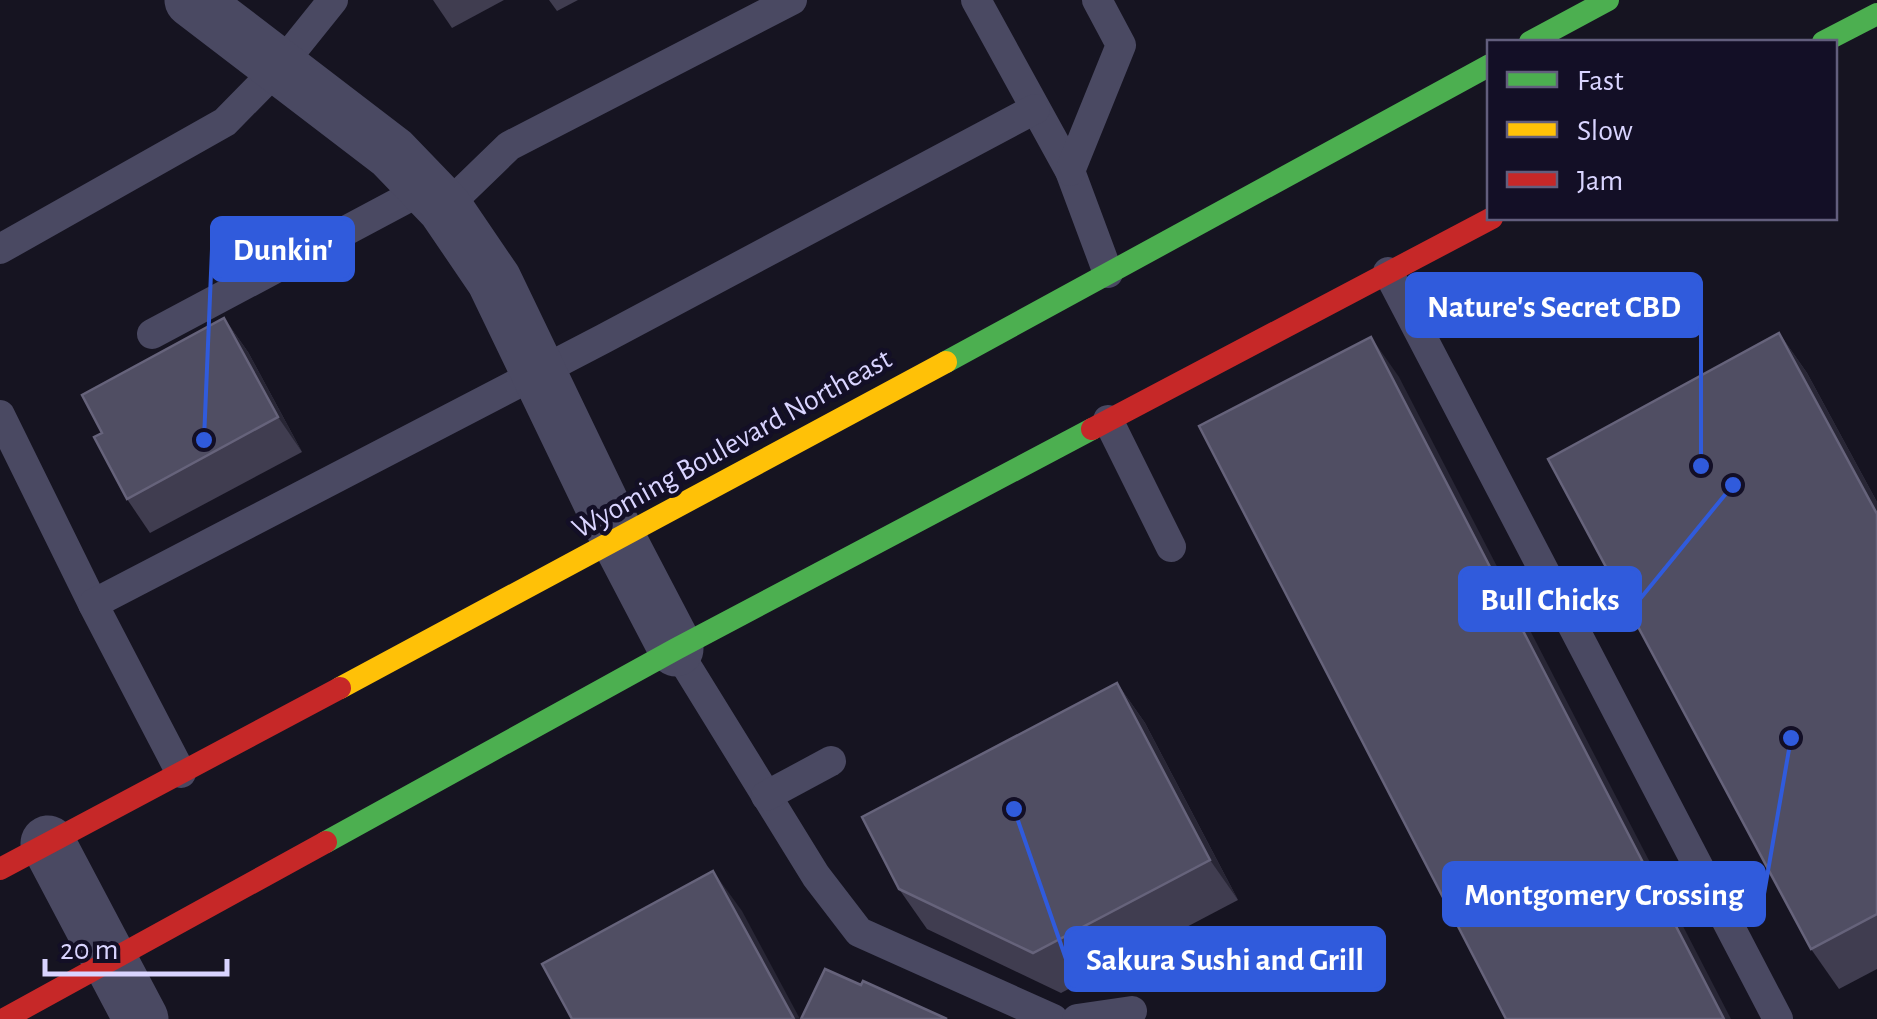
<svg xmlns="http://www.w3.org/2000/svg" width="1877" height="1019" font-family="'Alegreya Sans',sans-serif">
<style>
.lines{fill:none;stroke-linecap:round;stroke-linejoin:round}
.lane{stroke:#4a4962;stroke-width:30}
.street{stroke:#4a4962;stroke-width:55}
.fast{stroke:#4caf50;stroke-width:22}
.slow{stroke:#ffc107;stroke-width:22}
.jam{stroke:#c62828;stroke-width:22}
.wall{fill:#403d50}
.shaded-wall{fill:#282635}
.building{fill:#504e63;stroke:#66637b;stroke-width:2.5}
.labels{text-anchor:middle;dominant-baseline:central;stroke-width:9;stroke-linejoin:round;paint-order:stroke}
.street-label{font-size:30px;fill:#d9d4ff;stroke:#130f26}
.leader{fill:none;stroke:#305bdc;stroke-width:4}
.callout-dot{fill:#305bdc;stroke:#130f26;stroke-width:4}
.callout{fill:#305bdc;stroke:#305bdc;stroke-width:4}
.callout-label{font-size:32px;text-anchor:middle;font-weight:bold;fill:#fff}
</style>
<rect width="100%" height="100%" fill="#161421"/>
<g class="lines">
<g class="lane">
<path d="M 976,0 L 1070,171 L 1108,273"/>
<path d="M 1070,171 L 1121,45 L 1097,0"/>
<path d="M 445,208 L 509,146 L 792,0"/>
<path d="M 0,249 L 225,122 L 280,66 L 333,0"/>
<path d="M 1388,272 L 1778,1019"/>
<path d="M 152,334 L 426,188"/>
<path d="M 0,415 L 93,604"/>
<path d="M 1108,420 L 1171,547"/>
<path d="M 676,649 L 816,876 L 859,932 L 1053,1019"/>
<path d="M 181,773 L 93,604 L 603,339 L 1035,109"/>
<path d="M 766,796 L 831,761"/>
<path d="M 1077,1019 L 1132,1011"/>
</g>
<g class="street">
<path d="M 192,0 L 392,153 L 445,208 L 494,280 L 619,540 L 676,649"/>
<path d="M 48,843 L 141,1019"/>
</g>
<g class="fast">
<path d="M 1530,42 L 1608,0"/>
<path d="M 1823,42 L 1877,14"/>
<path d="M 946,362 L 1490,65"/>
<path d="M 326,842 L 676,649 L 1092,429"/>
</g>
<path class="slow" d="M 340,688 L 946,362"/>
<g class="jam">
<path d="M 1092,429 L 1492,218"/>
<path d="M 0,869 L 340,688"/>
<path d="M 4,1019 L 326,842"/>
</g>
</g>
<g class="wall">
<path d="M 433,0 L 504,0 L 452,28 Z"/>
<path d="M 549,0 L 578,0 L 557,11 Z"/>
<path d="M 224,318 L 248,352 L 302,452 L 150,533 L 127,499 Z"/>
<path d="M 1779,333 L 1807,373 L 1877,502 L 1877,969 L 1839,989 L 1811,949 Z"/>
<path d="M 1117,683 L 1145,723 L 1238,900 L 1061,993 L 927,929 L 899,889 Z"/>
</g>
<g class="shaded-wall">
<path d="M 224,318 L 248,352 L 302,452 L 278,417 Z"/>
<path d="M 1779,333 L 1807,373 L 1877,502 L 1877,514 Z"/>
<path d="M 1371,337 L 1399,377 L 1731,1019 L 1724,1019 Z"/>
<path d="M 1117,683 L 1145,723 L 1238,900 L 1210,860 Z"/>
<path d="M 713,871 L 742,911 L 800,1019 L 794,1019 Z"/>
</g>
<g class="building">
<path d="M 224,318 L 278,417 L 127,499 L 94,437 L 102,433 L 82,395 Z"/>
<path d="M 1779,333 L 1877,514 L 1877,914 L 1811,949 L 1548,459 Z"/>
<path d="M 1371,337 L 1724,1019 L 1506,1019 L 1199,426 Z"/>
<path d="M 1117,683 L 1210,860 L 1033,953 L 899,889 L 862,817 Z"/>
<path d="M 713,871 L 794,1019 L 572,1019 L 542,964 Z"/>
<path d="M 825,969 L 861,985 L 863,981 L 947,1019 L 801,1019 Z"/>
</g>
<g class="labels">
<g class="street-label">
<text transform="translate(732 444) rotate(-29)">Wyoming Boulevard Northeast</text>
</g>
</g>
<path class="leader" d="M204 440L212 249M1701 466L1701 305M1733 485L1640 599M1791 738L1764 894M1014 809L1066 959"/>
<g class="callout-dot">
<circle cx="204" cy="440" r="10"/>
<circle cx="1701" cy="466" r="10"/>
<circle cx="1733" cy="485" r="10"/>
<circle cx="1791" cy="738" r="10"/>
<circle cx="1014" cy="809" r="10"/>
</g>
<g class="callout">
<rect x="212" y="218" width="141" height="62" rx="10"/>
<rect x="1407" y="274" width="294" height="62" rx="10"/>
<rect x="1460" y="568" width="180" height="62" rx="10"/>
<rect x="1444" y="863" width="320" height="62" rx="10"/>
<rect x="1066" y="928" width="318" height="62" rx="10"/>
</g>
<g class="callout-label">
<text x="283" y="260">Dunkin'</text>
<text x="1554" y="317">Nature's Secret CBD</text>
<text x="1550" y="610">Bull Chicks</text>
<text x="1604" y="905">Montgomery Crossing</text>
<text x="1225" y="970">Sakura Sushi and Grill</text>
</g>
<rect x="1487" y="40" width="350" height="180" fill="#130f26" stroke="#625e7d" stroke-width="2.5"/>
<rect x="1507" y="72" width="50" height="15" fill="#4caf50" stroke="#625e7d" stroke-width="2.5"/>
<text x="1577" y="90" font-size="30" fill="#d9d4ff">Fast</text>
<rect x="1507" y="122" width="50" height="15" fill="#ffc107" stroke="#625e7d" stroke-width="2.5"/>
<text x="1577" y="140" font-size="30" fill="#d9d4ff">Slow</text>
<rect x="1507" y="172" width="50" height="15" fill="#c62828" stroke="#625e7d" stroke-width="2.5"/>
<text x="1577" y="190" font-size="30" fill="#d9d4ff">Jam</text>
<path d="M45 959v15h182v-15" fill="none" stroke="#d9d4ff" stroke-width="5"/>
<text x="60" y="959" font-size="30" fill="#d9d4ff" stroke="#130f26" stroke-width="8" paint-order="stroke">20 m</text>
</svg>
